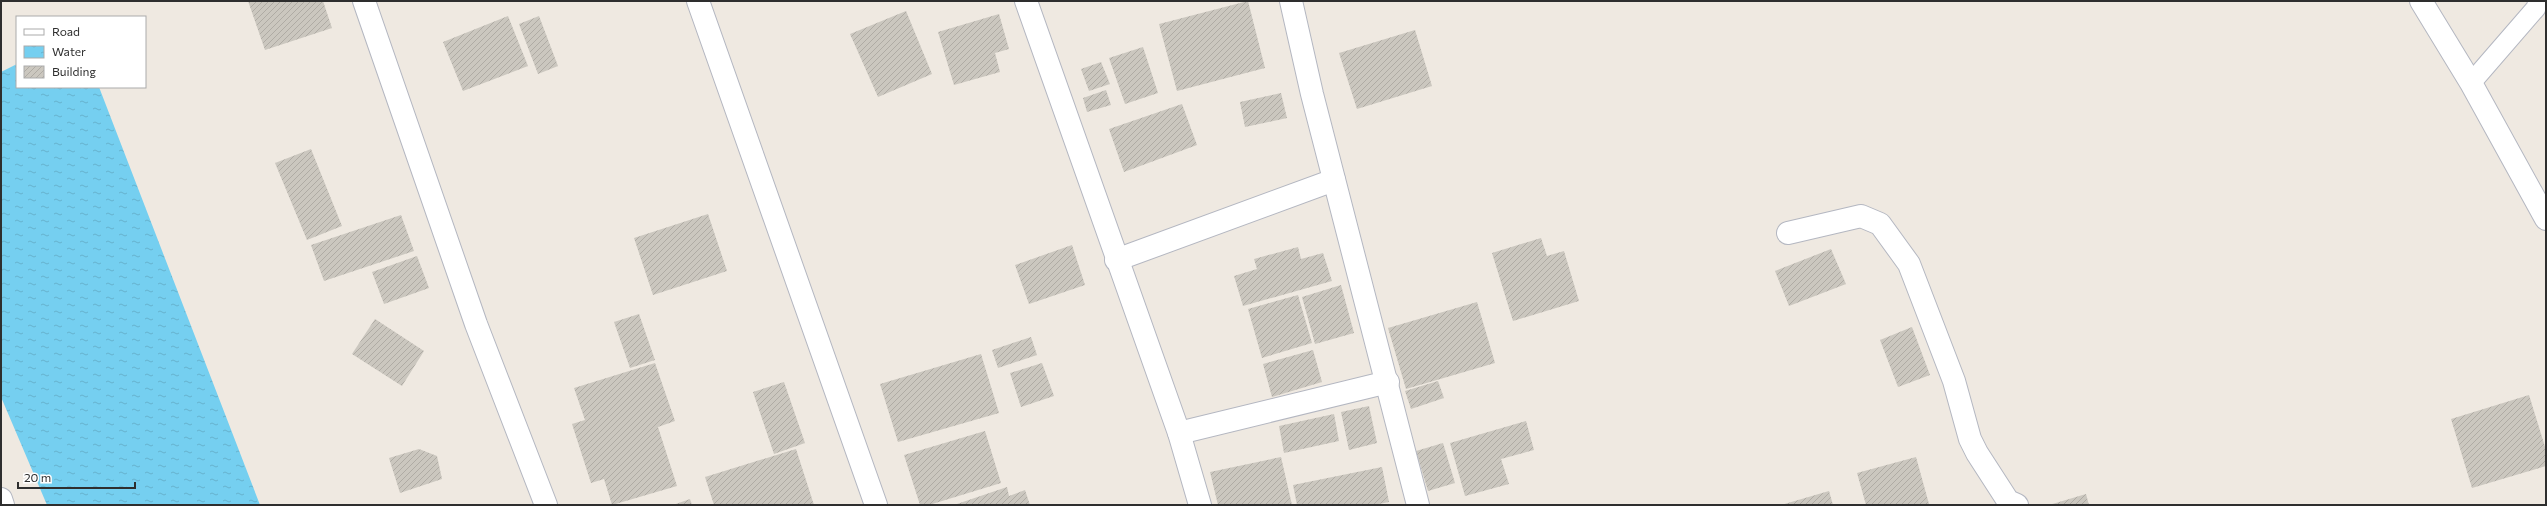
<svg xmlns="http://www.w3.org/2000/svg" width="2547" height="506" font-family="Commissioner,sans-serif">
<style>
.water{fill:url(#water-ripples)}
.building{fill:url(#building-hatch)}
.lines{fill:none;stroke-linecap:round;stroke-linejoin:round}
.service-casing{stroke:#b4b7c1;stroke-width:21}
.minor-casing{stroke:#b4b7c1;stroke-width:24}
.service{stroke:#fff;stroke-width:19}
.minor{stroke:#fff;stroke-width:22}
</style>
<defs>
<pattern id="water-ripples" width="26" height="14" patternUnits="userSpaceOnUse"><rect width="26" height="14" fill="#75cff0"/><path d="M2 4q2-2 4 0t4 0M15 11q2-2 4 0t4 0" fill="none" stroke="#66b2ce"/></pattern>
<pattern id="building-hatch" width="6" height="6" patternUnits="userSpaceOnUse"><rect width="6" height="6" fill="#cbc7bf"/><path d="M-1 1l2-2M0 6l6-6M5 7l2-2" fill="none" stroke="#afaba4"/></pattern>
</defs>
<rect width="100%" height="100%" fill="#efe9e1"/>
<path class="water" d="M 17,64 L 17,87 L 99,87 L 260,505 L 47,505 L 1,397 L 1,72 Z"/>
<g class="building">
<path d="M 248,1 L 323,1 L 332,28 L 265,50 Z"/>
<path d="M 1248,1 L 1265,68 L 1177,91 L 1159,24 Z"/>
<path d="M 906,11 L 932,74 L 878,97 L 850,34 Z"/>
<path d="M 999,14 L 1009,49 L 995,53 L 1000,72 L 954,85 L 938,32 Z"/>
<path d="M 508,16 L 528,66 L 463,91 L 443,42 Z"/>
<path d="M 539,16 L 558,66 L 538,74 L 519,24 Z"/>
<path d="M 1415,30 L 1432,86 L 1357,109 L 1339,53 Z"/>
<path d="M 1143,47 L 1158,93 L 1125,104 L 1109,58 Z"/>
<path d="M 1101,62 L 1110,84 L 1089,91 L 1081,69 Z"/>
<path d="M 1106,90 L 1111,105 L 1087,112 L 1083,98 Z"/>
<path d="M 1281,93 L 1287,118 L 1245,127 L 1240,102 Z"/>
<path d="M 1182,104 L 1197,145 L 1124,172 L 1109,129 Z"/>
<path d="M 311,149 L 342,226 L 307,240 L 275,163 Z"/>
<path d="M 708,214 L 727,271 L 653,295 L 634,238 Z"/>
<path d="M 401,215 L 414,251 L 324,281 L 311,245 Z"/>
<path d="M 1541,238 L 1547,256 L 1564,251 L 1579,301 L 1513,321 L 1492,253 Z"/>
<path d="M 1072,245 L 1085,285 L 1029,304 L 1015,265 Z"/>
<path d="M 1298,247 L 1301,259 L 1323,253 L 1332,281 L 1243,306 L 1234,276 L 1257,269 L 1254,259 Z"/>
<path d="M 1831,249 L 1846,284 L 1789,306 L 1775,271 Z"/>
<path d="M 417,256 L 429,288 L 384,304 L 372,272 Z"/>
<path d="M 1341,285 L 1354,333 L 1315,344 L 1302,297 Z"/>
<path d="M 1298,295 L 1312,343 L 1262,358 L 1248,309 Z"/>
<path d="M 1477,302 L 1495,363 L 1406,389 L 1388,328 Z"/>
<path d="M 639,314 L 655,360 L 630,368 L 614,322 Z"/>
<path d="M 375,319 L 424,351 L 402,386 L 352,354 Z"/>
<path d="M 1912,327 L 1930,375 L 1898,387 L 1880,340 Z"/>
<path d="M 1031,337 L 1037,355 L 998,368 L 992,350 Z"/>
<path d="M 1313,350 L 1322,382 L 1272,397 L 1263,364 Z"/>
<path d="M 981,354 L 999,413 L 898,442 L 880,384 Z"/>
<path d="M 655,363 L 675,421 L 658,427 L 677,486 L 612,505 L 604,479 L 591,483 L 572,424 L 585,420 L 574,388 Z"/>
<path d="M 1042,363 L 1054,396 L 1021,407 L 1010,373 Z"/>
<path d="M 1438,381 L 1444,398 L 1411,409 L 1405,391 Z"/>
<path d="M 784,382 L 805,443 L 774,454 L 753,392 Z"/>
<path d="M 2529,395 L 2546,450 L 2546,466 L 2472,488 L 2451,419 Z"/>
<path d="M 1369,406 L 1377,443 L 1349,450 L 1341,412 Z"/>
<path d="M 1334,414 L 1339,441 L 1284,453 L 1279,426 Z"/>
<path d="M 1526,421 L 1534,450 L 1501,459 L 1509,484 L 1465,496 L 1450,443 Z"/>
<path d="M 985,431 L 1001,483 L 929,505 L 920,505 L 904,455 Z"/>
<path d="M 1443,443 L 1455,483 L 1428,491 L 1416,451 Z"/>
<path d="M 419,449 L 437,456 L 442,479 L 400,493 L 389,458 Z"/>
<path d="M 796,449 L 814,505 L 714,505 L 705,477 Z"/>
<path d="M 1281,457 L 1292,505 L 1218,505 L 1210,472 Z"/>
<path d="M 1916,457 L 1929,504 L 1866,505 L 1857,473 Z"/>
<path d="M 1382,467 L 1389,502 L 1374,505 L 1297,505 L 1293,485 Z"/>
<path d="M 1007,487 L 1009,496 L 1025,490 L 1030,505 L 954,505 Z"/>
<path d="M 1829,491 L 1833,505 L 1781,505 Z"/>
<path d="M 2086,494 L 2089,505 L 2049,505 Z"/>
<path d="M 690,499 L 692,505 L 673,505 Z"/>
</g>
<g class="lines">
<g class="service-casing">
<path id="service" d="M 2471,83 L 2536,8 L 2538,1"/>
</g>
<g class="minor-casing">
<g id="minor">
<path d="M 364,1 L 476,324 L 546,505"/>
<path d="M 698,1 L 876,505"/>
<path d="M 1026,1 L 1179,433 L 1200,505"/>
<path d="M 1291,1 L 1312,94 L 1418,505"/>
<path d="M 2421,1 L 2471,83 L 2546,219"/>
<path d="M 1788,233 L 1861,216 L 1880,224 L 1909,264 L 1954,381 L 1970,439 L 1977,453 L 2008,501 L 2017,505"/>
<path d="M 1116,260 L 1334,180"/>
<path d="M 1179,433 L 1388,382"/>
<path d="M 1,499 L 3,505"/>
</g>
</g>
<use href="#service" class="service"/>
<use href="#minor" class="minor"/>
</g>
<rect width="2547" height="506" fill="none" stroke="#2e2e2e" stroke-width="4"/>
<rect x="16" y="16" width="130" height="72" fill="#ffffff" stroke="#ababab"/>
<rect x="24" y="29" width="20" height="6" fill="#ffffff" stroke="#ababab"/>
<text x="52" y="36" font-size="12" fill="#2e2e2e">Road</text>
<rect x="24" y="46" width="20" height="12" fill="url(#water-ripples)" stroke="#ababab"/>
<text x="52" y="56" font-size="12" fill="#2e2e2e">Water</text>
<rect x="24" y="66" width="20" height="12" fill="url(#building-hatch)" stroke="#ababab"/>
<text x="52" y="76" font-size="12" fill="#2e2e2e">Building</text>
<path d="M18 482v6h117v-6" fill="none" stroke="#2e2e2e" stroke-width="2"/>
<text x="24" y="482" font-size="12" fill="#2e2e2e" stroke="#ffffff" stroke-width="3" paint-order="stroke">20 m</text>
</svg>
